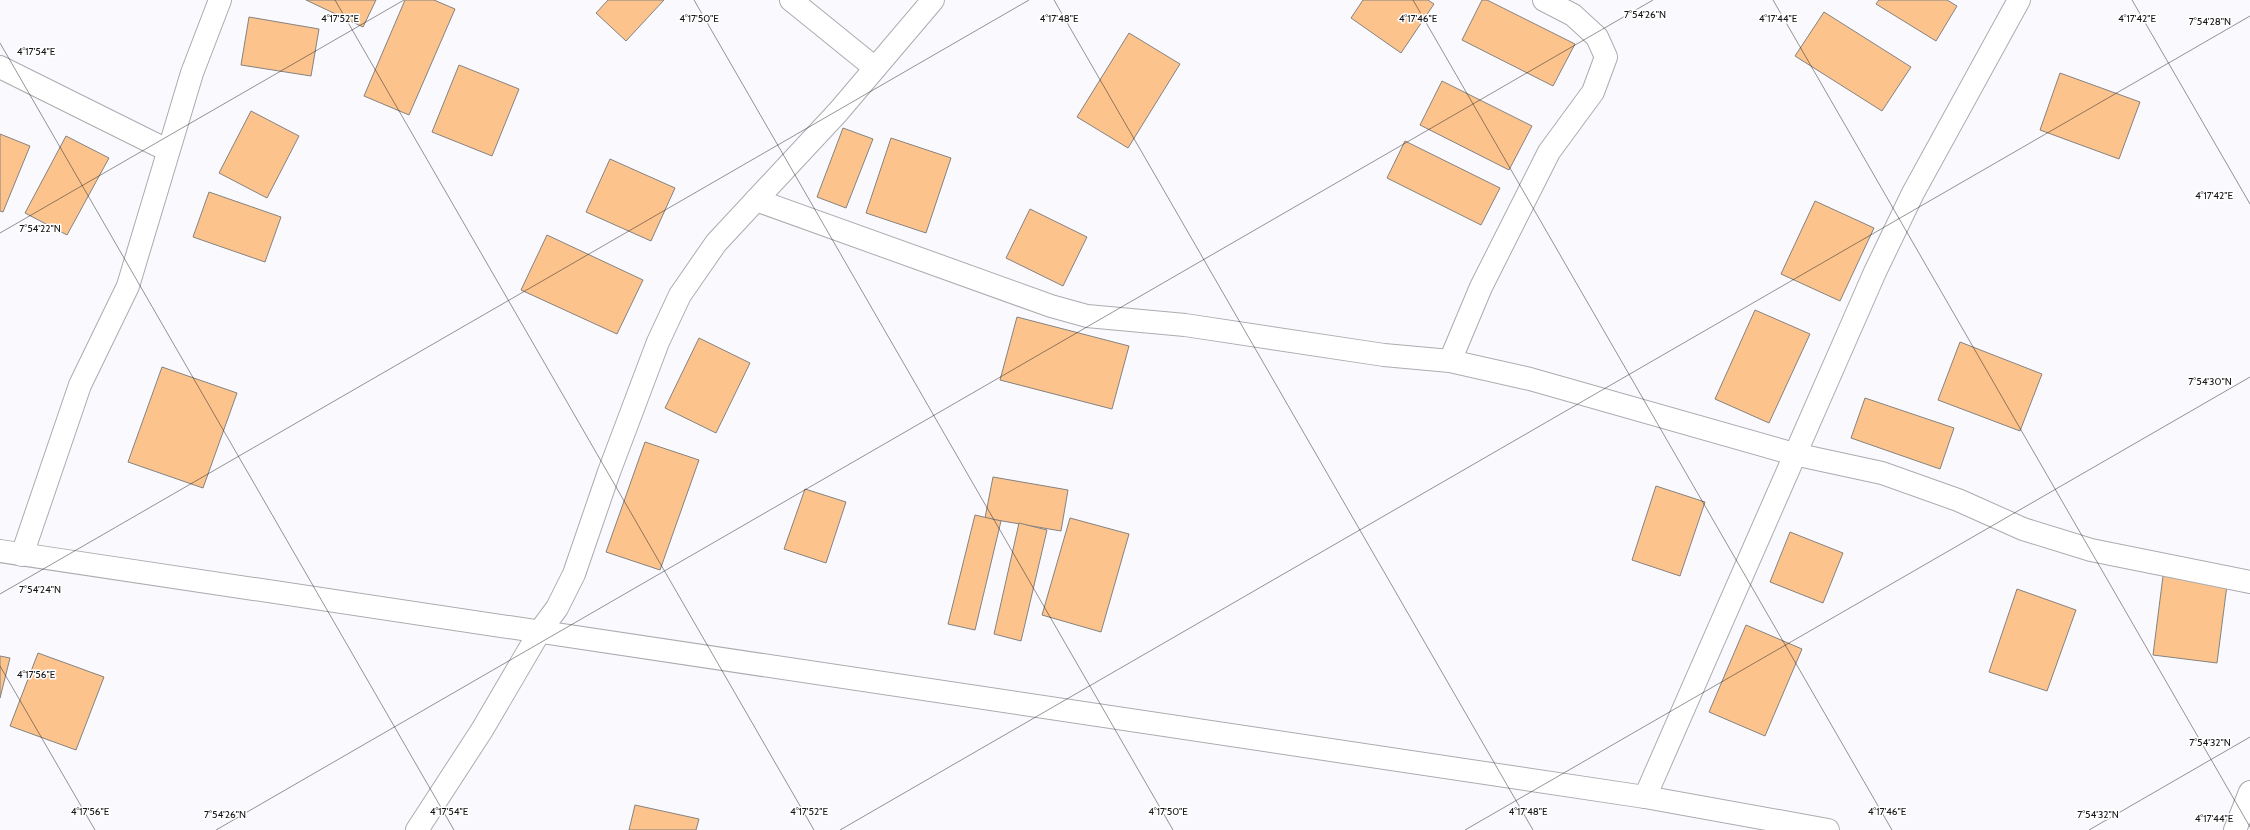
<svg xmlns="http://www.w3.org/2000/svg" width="2250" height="830" font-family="Cabin,sans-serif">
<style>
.building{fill:#fcc38d;stroke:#858280}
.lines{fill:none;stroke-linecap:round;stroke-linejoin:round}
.street-casing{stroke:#acacb0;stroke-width:24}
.secondary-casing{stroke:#acacb0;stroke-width:24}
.street{stroke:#fff;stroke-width:22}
.secondary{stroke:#fff;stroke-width:22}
.ticks{fill:none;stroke:#151516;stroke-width:1;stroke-opacity:0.45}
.ticks-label{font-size:10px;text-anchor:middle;fill:#151516;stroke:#fff;stroke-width:3;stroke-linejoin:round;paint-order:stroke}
</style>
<rect width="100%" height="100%" fill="#fafafe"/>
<g class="building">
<path d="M 306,0 L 376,0 L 363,27 Z"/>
<path d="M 405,0 L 434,0 L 455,9 L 409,115 L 364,96 Z"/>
<path d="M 608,0 L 664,0 L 626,41 L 596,13 Z"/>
<path d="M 1363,0 L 1428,0 L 1434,4 L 1401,53 L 1351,18 Z"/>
<path d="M 1482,0 L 1487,0 L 1575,44 L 1553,86 L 1462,40 Z"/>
<path d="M 1879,0 L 1947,0 L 1957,6 L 1936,41 L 1876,4 Z"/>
<path d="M 1824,12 L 1911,67 L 1882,111 L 1795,56 Z"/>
<path d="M 249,17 L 319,29 L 311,76 L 241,65 Z"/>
<path d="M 1129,33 L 1180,64 L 1128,148 L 1077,117 Z"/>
<path d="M 459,65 L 519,89 L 492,156 L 432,132 Z"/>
<path d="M 2060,73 L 2140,102 L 2119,159 L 2040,130 Z"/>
<path d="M 1442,81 L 1532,126 L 1509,170 L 1420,125 Z"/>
<path d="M 251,111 L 299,136 L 267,198 L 219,173 Z"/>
<path d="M 843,128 L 873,139 L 846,208 L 817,197 Z"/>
<path d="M 0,134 L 30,146 L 3,212 L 0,211 Z"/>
<path d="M 66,136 L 109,158 L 67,235 L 25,213 Z"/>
<path d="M 891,138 L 951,158 L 926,233 L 866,213 Z"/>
<path d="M 1405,141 L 1500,188 L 1481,225 L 1387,178 Z"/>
<path d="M 610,159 L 675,188 L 651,241 L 586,212 Z"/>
<path d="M 209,192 L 281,217 L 265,262 L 193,237 Z"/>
<path d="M 1815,201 L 1874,228 L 1840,301 L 1781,274 Z"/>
<path d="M 1030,209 L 1087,237 L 1063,286 L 1006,258 Z"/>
<path d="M 547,235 L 643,280 L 617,334 L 521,290 Z"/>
<path d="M 1755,310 L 1810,334 L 1769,423 L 1715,399 Z"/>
<path d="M 1017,317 L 1129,346 L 1112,409 L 1000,380 Z"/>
<path d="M 699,338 L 750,363 L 716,433 L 665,408 Z"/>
<path d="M 1960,342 L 2042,374 L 2020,431 L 1938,400 Z"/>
<path d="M 162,367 L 237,393 L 203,488 L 128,462 Z"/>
<path d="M 1865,398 L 1954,428 L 1940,469 L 1851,438 Z"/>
<path d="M 645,442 L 699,460 L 660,570 L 606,552 Z"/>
<path d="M 993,477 L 1068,490 L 1061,531 L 985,518 Z"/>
<path d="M 1656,486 L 1705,502 L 1680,576 L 1632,560 Z"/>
<path d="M 805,489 L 846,502 L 826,563 L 784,549 Z"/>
<path d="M 975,515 L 1001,521 L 975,630 L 948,624 Z"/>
<path d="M 1070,518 L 1129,534 L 1101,632 L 1042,615 Z"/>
<path d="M 1019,523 L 1047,530 L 1021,641 L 994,634 Z"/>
<path d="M 1790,532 L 1843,553 L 1823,603 L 1770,582 Z"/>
<path d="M 2163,576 L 2227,585 L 2217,663 L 2153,655 Z"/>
<path d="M 2017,589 L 2076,610 L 2047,691 L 1989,672 Z"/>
<path d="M 1746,625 L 1802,649 L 1765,736 L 1709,712 Z"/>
<path d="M 38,653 L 104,677 L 76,750 L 10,726 Z"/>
<path d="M 0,656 L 10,658 L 0,698 Z"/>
<path d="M 635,805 L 699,819 L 696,830 L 629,830 Z"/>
</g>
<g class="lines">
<g class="street-casing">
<g id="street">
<path d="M 791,0 L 875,68"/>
<path d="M 0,67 L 167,150"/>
<path d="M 756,200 L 1051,306 L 1087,316 L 1185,325 L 1384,355 L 1450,361 L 1530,379 L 1794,454 L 1882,473 L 1958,500 L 2023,529 L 2091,550 L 2250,582"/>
<path d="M 1450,361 L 1481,287 L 1549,152 L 1593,92 L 1606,57 L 1597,37 L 1573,15 L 1544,0"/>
<path d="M 22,555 L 80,385 L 128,286 L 192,73 L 220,0"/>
<path d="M 1645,797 L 1875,272 L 1913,193 L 2019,0"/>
<path d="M 417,830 L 482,730 L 540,631 L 557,608 L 574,574 L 609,472 L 658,342 L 680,295 L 716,243 L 838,112 L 933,0"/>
<path d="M 2235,830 L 2250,792"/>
</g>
</g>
<g class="secondary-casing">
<path id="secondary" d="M 0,551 L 1645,797 L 1828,830"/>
</g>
<use href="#street" class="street"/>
<use href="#secondary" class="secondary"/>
</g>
<path class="ticks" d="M 335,0 L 814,830M 694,0 L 1173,830M 1054,0 L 1533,830M 1413,0 L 1892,830M 1773,0 L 2250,827M 2132,0 L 2250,204M 0,43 L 454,830M 0,233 L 404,0M 0,594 L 1029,0M 0,666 L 95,830M 216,830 L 1653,0M 840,830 L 2250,16M 1465,830 L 2250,377M 2089,830 L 2250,737"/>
<g class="ticks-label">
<text x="1645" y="18">7°54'26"N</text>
<text x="2137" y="22">4°17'42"E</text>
<text x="340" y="22">4°17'52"E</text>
<text x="699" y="22">4°17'50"E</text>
<text x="1778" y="22">4°17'44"E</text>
<text x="1059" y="22">4°17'48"E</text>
<text x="1418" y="22">4°17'46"E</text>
<text x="2210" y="25">7°54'28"N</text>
<text x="36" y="55">4°17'54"E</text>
<text x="2214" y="199">4°17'42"E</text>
<text x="40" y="232">7°54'22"N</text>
<text x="2210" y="385">7°54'30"N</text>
<text x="40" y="593">7°54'24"N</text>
<text x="36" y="678">4°17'56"E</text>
<text x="2210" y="746">7°54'32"N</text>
<text x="90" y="815">4°17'56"E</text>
<text x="449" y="815">4°17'54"E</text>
<text x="809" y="815">4°17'52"E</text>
<text x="1168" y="815">4°17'50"E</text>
<text x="1528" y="815">4°17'48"E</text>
<text x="1887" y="815">4°17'46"E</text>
<text x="225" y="818">7°54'26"N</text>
<text x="2098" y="818">7°54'32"N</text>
<text x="2214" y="822">4°17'44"E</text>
</g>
</svg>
